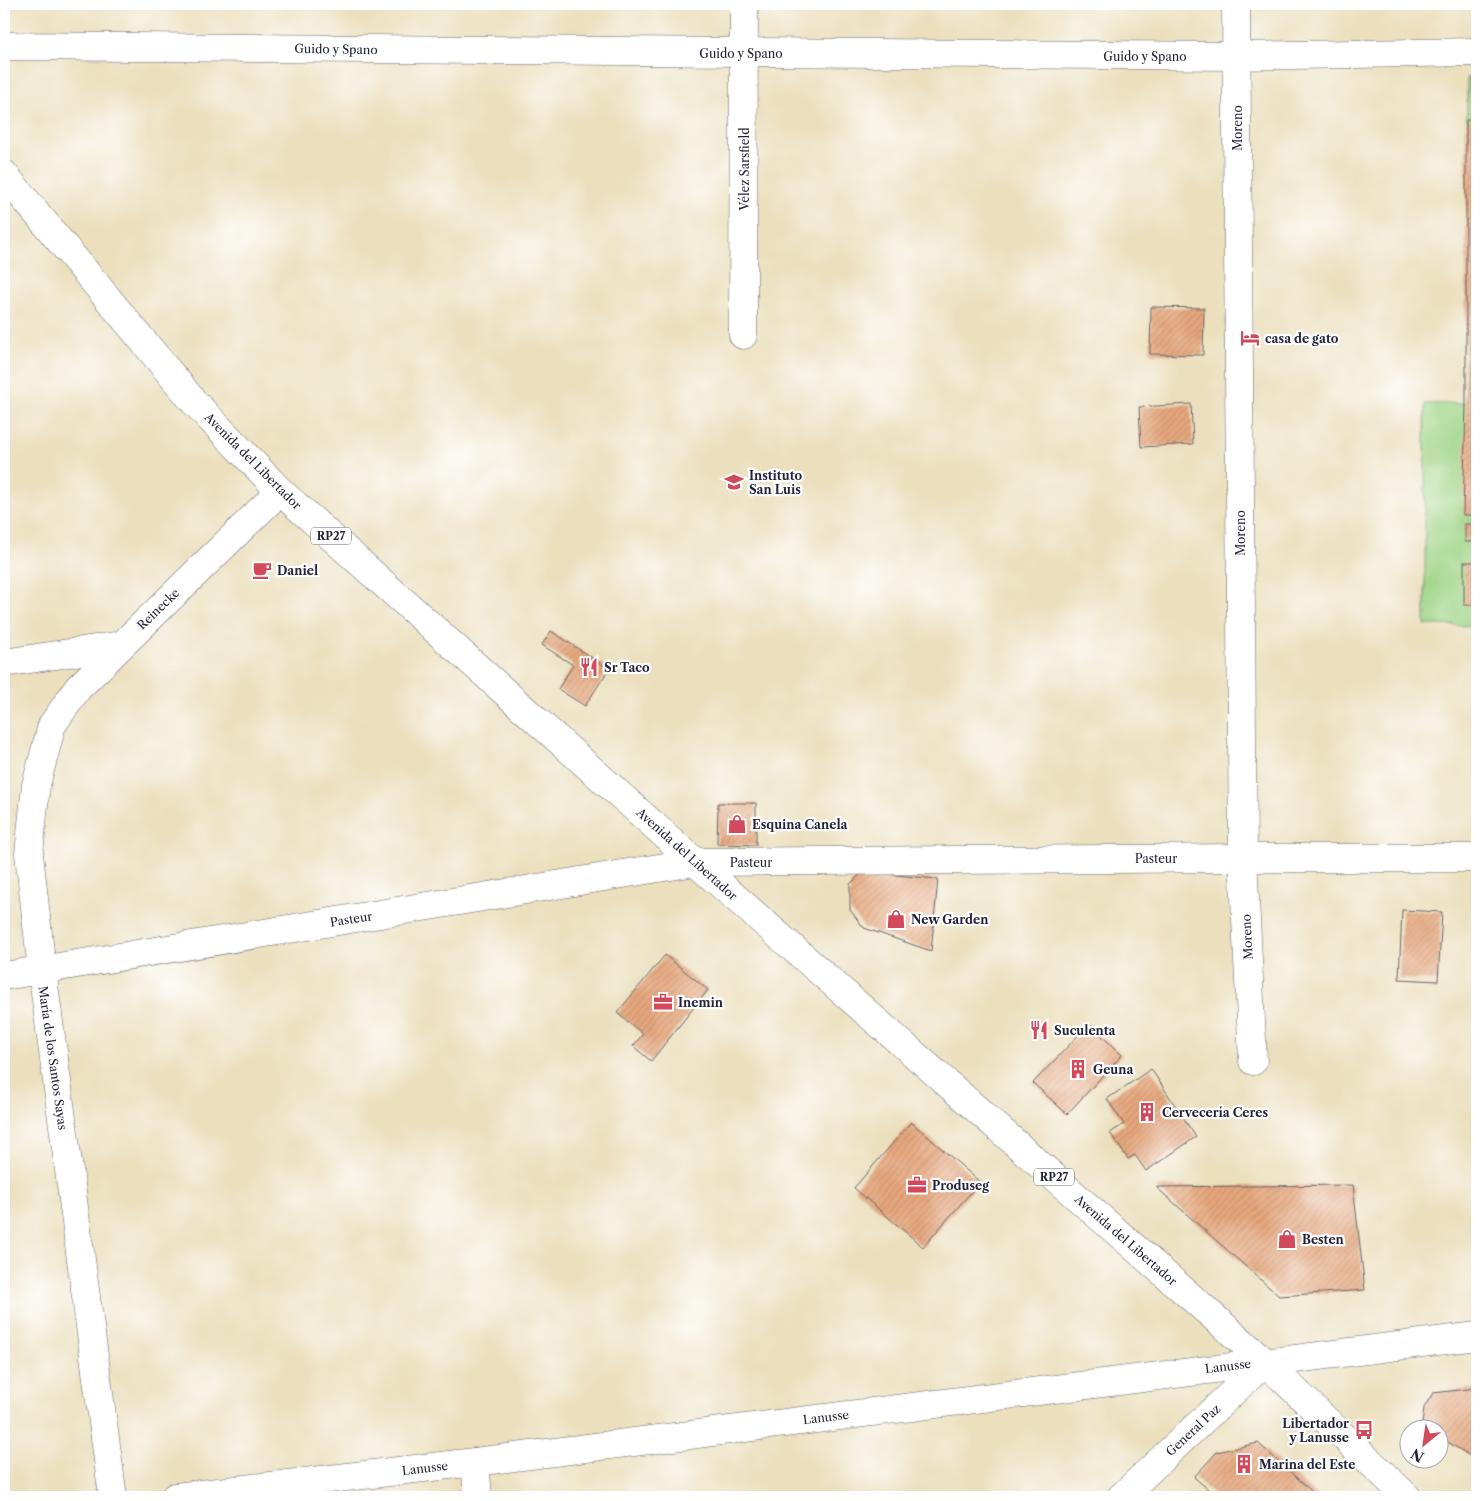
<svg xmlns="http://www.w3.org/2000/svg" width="1481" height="1501" font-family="'Libre Caslon Text',serif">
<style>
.green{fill:#9fd485;stroke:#607b60}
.building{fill:url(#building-hatch)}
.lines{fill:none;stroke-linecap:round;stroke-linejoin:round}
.minor-casing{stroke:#686468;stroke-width:29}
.primary-casing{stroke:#686468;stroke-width:29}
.minor{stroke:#fff;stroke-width:28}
.primary{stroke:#fff;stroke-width:28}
.labels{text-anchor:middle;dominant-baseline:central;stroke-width:4.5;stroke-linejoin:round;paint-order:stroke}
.shield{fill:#fff;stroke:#646476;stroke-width:1}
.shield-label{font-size:11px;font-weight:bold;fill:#22223b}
.street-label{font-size:12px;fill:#22223b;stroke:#fff}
.poi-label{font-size:12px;font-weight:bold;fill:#22223b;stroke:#fff;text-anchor:start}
</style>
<defs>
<pattern id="building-hatch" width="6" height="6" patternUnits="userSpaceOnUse" patternTransform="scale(1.25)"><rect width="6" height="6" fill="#e6a77d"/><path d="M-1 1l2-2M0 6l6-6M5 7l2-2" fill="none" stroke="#c58f6d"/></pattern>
</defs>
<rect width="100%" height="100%" fill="#fff"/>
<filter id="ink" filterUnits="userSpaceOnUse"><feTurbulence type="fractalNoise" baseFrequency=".02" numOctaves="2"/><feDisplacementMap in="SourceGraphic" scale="10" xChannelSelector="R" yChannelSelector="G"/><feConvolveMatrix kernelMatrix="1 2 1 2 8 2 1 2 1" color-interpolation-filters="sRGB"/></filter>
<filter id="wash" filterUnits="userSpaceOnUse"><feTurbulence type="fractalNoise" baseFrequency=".0096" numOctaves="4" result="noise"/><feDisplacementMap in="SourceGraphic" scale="20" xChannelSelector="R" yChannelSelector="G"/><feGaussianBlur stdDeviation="1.12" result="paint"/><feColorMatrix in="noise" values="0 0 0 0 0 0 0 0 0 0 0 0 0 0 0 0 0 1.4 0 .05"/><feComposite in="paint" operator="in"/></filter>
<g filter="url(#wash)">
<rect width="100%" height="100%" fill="#ebdfbd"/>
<path class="green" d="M 1467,78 L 1477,78 L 1477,626 L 1425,625 L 1425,404 L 1466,403 Z"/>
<g id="blocks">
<g class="building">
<path d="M 1466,120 L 1477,120 L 1477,515 L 1463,515 L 1466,403 Z"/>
<path d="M 1151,307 L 1204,308 L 1203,355 L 1150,354 Z"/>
<path d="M 1191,404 L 1193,444 L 1141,447 L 1139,407 Z"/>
<rect x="1465" y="524" width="12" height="18"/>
<rect x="1464" y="562" width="13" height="43"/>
<path d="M 551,631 L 609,669 L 585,706 L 558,689 L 573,665 L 542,645 Z"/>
<path d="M 718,803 L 756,803 L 756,845 L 717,844 Z"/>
<path d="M 863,872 L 938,879 L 931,951 L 864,928 L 850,910 L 850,884 Z"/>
<path d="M 1402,910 L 1442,912 L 1438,981 L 1399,979 Z"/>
<path d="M 665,955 L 708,990 L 651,1061 L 633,1046 L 643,1034 L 617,1013 Z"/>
<path d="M 1089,1024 L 1122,1055 L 1067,1114 L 1033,1083 Z"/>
<path d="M 1151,1069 L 1196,1137 L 1146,1171 L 1135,1155 L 1128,1159 L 1110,1133 L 1124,1124 L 1107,1099 Z"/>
<path d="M 911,1122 L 980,1182 L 923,1247 L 854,1188 Z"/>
<path d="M 1353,1185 L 1365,1290 L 1279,1296 L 1156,1187 Z"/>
<path d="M 1477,1388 L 1477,1460 L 1438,1436 L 1438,1428 L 1427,1428 L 1422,1425 L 1424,1408 L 1433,1393 Z"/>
<path d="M 1258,1443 L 1318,1497 L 1217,1497 L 1194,1477 L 1217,1452 Z"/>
</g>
</g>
</g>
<g filter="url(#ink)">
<use href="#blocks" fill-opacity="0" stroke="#686468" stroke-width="1"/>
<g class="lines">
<g class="minor-casing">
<g id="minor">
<path d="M 1236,4 L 1243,858 L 1253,1061"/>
<path d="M 4,46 L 1236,56 L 1477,52"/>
<path d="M 743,335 L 744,4"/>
<path d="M 4,663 L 121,645"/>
<path d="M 4,976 L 695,862 L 1243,858 L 1477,858"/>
<path d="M 475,1462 L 478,1497"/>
<path d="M 113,1497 L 42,970 L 29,854 L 36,785 L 52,725 L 78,688 L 280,491"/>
<path d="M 175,1497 L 475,1462 L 1477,1336"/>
<path d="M 1121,1497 L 1265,1362"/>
</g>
</g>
<g class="primary-casing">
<path id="primary" d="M 4,174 L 194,402 L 280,491 L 695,862 L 1265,1362 L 1407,1497"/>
</g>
<use href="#minor" class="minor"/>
<use href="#primary" class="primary"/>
</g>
</g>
<defs>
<g id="hotel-bare" transform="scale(1.5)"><path d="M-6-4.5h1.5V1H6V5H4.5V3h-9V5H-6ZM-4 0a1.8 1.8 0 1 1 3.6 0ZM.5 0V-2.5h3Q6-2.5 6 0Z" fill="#d1495b" stroke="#fff" stroke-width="2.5" paint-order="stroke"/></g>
<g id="school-bare" transform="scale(1.5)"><path d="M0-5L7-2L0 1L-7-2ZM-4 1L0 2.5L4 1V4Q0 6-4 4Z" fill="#d1495b" stroke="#fff" stroke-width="2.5" paint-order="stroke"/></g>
<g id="cafe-bare" transform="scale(1.5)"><path d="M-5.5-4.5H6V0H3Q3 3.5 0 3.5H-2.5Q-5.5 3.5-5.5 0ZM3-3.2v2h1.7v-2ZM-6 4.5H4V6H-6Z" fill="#d1495b" stroke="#fff" stroke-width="2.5" paint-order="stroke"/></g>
<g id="restaurant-bare" transform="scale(1.5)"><path d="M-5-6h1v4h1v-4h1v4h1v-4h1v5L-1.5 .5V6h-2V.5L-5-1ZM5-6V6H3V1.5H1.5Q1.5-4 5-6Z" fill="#d1495b" stroke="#fff" stroke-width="2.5" paint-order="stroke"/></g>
<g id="shop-bare" transform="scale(1.5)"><path d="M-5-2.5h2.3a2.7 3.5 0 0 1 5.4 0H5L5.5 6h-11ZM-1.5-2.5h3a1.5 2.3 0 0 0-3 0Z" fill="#d1495b" stroke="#fff" stroke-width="2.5" paint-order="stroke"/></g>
<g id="office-bare" transform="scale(1.5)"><path d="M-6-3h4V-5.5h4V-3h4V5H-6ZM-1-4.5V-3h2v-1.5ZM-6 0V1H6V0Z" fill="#d1495b" stroke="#fff" stroke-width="2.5" paint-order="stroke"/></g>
<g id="building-bare" transform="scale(1.5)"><path d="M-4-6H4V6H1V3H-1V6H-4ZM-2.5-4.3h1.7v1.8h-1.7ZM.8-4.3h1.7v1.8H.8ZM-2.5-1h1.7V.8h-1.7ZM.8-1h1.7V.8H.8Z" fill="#d1495b" stroke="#fff" stroke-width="2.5" paint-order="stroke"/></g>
<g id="bus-bare" transform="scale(1.5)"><path d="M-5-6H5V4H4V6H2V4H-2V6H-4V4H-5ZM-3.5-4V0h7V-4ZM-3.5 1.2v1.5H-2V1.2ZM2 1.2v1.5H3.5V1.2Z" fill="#d1495b" stroke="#fff" stroke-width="2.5" paint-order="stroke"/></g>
</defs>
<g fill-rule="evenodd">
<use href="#hotel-bare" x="1250" y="338"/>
<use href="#school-bare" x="734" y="482"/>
<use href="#cafe-bare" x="262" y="570"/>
<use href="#restaurant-bare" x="589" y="667"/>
<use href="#shop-bare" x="737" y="824"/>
<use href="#shop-bare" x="896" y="919"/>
<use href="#office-bare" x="663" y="1002"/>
<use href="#restaurant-bare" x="1039" y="1030"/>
<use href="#building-bare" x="1078" y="1069"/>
<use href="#building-bare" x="1147" y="1112"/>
<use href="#office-bare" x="917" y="1185"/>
<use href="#shop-bare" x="1287" y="1239"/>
<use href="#bus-bare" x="1364" y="1430"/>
<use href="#building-bare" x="1244" y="1464"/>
</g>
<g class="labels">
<g class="shield">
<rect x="311" y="527.5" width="40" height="17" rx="4"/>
<rect x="1034" y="1168.5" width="40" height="17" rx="4"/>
</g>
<g class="shield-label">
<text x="331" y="536">RP27</text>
<text x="1054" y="1177">RP27</text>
</g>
<g class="street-label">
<text transform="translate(336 49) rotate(1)">Guido y Spano</text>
<text x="741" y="53">Guido y Spano</text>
<text x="1145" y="56">Guido y Spano</text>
<text transform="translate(1237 128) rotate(-90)">Moreno</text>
<text transform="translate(744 169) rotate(-90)">Vélez Sarsfield</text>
<text transform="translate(253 461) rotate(45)">Avenida del Libertador</text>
<text transform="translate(1240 533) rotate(-90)">Moreno</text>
<text transform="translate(158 609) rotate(-44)">Reinecke</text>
<text transform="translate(687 854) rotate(42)">Avenida del Libertador</text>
<text x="1156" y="858">Pasteur</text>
<text x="751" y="862">Pasteur</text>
<text transform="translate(351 919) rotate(-9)">Pasteur</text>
<text transform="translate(1247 937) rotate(-93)">Moreno</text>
<text transform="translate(53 1058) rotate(82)">María de los Santos Sayas</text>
<text transform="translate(1126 1240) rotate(41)">Avenida del Libertador</text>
<text transform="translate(1228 1366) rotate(-7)">Lanusse</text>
<text transform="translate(826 1417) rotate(-7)">Lanusse</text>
<text transform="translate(1193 1430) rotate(-43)">General Paz</text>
<text transform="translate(425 1468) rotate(-7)">Lanusse</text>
</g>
<g class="poi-label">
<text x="1265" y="338">casa de gato</text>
<text x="749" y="475">Instituto<tspan x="749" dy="14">San Luis</tspan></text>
<text x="277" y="570">Daniel</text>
<text x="604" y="667">Sr Taco</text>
<text x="752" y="824">Esquina Canela</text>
<text x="911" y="919">New Garden</text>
<text x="678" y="1002">Inemin</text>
<text x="1054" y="1030">Suculenta</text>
<text x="1093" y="1069">Geuna</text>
<text x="1162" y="1112">Cervecería Ceres</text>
<text x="932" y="1185">Produseg</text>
<text x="1302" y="1239">Besten</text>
<text x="1349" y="1423" text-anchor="end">Libertador<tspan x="1349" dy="14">y Lanusse</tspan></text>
<text x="1259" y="1464">Marina del Este</text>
</g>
</g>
<rect width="1481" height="1501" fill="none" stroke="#fff" stroke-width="20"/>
<g transform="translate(1424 1444) rotate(210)"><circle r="24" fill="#ffffff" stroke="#a7a7b1"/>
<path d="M0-4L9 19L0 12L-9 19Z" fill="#d1495b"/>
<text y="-8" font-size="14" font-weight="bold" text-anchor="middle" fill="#22223b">N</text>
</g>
</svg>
